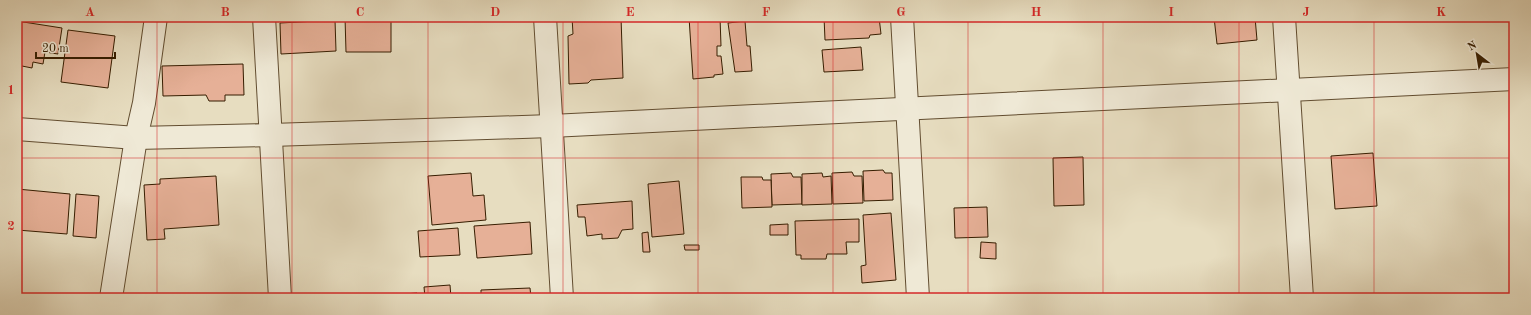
<svg xmlns="http://www.w3.org/2000/svg" width="1531" height="315" font-family="'Old Standard TT',serif">
<style>
.building{fill:#e6b097;stroke:#361d00}
.lines{fill:none;stroke-linecap:round;stroke-linejoin:round}
.minor-casing{stroke:#624d30;stroke-width:24}
.tertiary-casing{stroke:#624d30;stroke-width:24}
.minor{stroke:#efe9d6;stroke-width:22}
.tertiary{stroke:#efe9d6;stroke-width:22}
.grid{fill:none;stroke:#d62828;stroke-width:1;stroke-opacity:0.55}
.neatline{fill:none;stroke:#d62828;stroke-width:1.5}
.grid-label{font-size:13px;text-anchor:middle;font-weight:bold;fill:#d62828}
</style>
<rect width="100%" height="100%" fill="#e7ddc0"/>
<filter id="stains"><feTurbulence type="fractalNoise" baseFrequency=".005" numOctaves="4"/><feColorMatrix values="0 0 0 0 .2 0 0 0 0 .09 0 0 0 0 .02 0 0 0 .5 -.17"/></filter>
<radialGradient id="worn" r=".72"><stop offset=".6" stop-color="#630" stop-opacity="0"/><stop offset="1" stop-color="#630" stop-opacity=".3"/></radialGradient>
<g class="building">
<path d="M 345,17 L 391,17 L 391,52 L 346,52 Z"/>
<path d="M 572,17 L 621,17 L 623,78 L 591,80 L 588,83 L 569,84 L 568,36 L 573,34 Z"/>
<path d="M 689,17 L 720,17 L 721,46 L 717,46 L 717,56 L 721,56 L 723,74 L 714,75 L 714,77 L 693,79 Z"/>
<path d="M 824,17 L 879,17 L 881,34 L 870,35 L 869,38 L 825,40 Z"/>
<path d="M 1214,17 L 1255,17 L 1257,40 L 1217,44 Z"/>
<path d="M 335,20 L 336,51 L 281,54 L 280,23 Z"/>
<path d="M 17,21 L 62,28 L 58,54 L 45,52 L 43,64 L 33,62 L 32,68 L 17,65 Z"/>
<path d="M 745,21 L 747,46 L 750,46 L 752,71 L 735,72 L 728,23 Z"/>
<path d="M 68,30 L 115,36 L 108,88 L 61,82 Z"/>
<path d="M 861,47 L 863,70 L 824,72 L 822,50 Z"/>
<path d="M 243,64 L 244,95 L 225,95 L 225,101 L 209,101 L 206,95 L 163,96 L 162,66 Z"/>
<path d="M 1373,153 L 1377,206 L 1335,209 L 1331,156 Z"/>
<path d="M 1083,157 L 1084,205 L 1054,206 L 1053,158 Z"/>
<path d="M 883,170 L 885,173 L 892,173 L 893,200 L 864,201 L 863,171 Z"/>
<path d="M 852,172 L 854,176 L 862,176 L 863,203 L 833,204 L 832,173 Z"/>
<path d="M 471,173 L 473,196 L 484,195 L 486,220 L 432,225 L 428,176 Z"/>
<path d="M 791,173 L 793,177 L 801,177 L 802,204 L 772,205 L 771,174 Z"/>
<path d="M 822,173 L 823,177 L 831,176 L 832,204 L 802,205 L 802,174 Z"/>
<path d="M 216,176 L 219,225 L 164,229 L 165,239 L 147,240 L 144,185 L 160,184 L 160,179 Z"/>
<path d="M 741,177 L 762,177 L 763,180 L 771,180 L 772,207 L 742,208 Z"/>
<path d="M 679,181 L 684,234 L 652,237 L 648,184 Z"/>
<path d="M 17,189 L 70,194 L 67,234 L 17,230 Z"/>
<path d="M 76,194 L 99,196 L 96,238 L 73,236 Z"/>
<path d="M 632,201 L 633,229 L 622,230 L 618,238 L 602,239 L 602,234 L 587,236 L 585,217 L 578,217 L 577,205 Z"/>
<path d="M 987,207 L 988,237 L 955,238 L 954,208 Z"/>
<path d="M 891,213 L 896,280 L 862,283 L 861,266 L 866,265 L 863,215 Z"/>
<path d="M 859,219 L 859,242 L 846,242 L 847,254 L 827,254 L 826,259 L 801,259 L 801,255 L 796,255 L 795,221 Z"/>
<path d="M 530,222 L 532,254 L 477,258 L 474,226 Z"/>
<path d="M 788,224 L 788,235 L 770,235 L 770,225 Z"/>
<path d="M 458,228 L 460,255 L 420,257 L 418,231 Z"/>
<path d="M 648,232 L 650,252 L 643,252 L 642,233 Z"/>
<path d="M 981,242 L 996,243 L 996,259 L 980,258 Z"/>
<path d="M 684,245 L 699,245 L 699,250 L 685,250 Z"/>
<path d="M 450,285 L 451,298 L 425,298 L 424,287 Z"/>
<path d="M 530,288 L 531,298 L 481,298 L 481,290 Z"/>
<path d="M 417,293 L 417,298 L 364,298 L 364,297 Z"/>
<path d="M 741,294 L 741,298 L 680,298 Z"/>
</g>
<g class="lines">
<g class="minor-casing">
<g id="minor">
<path d="M 264,17 L 280,298"/>
<path d="M 545,17 L 562,298"/>
<path d="M 902,17 L 918,298"/>
<path d="M 111,298 L 136,138 L 144,103 L 156,17"/>
</g>
</g>
<g class="tertiary-casing">
<g id="tertiary">
<path d="M 1284,17 L 1302,298"/>
<path d="M 17,129 L 136,138 L 271,135 L 551,126 L 1514,79"/>
</g>
</g>
<use href="#minor" class="minor"/>
<use href="#tertiary" class="tertiary"/>
</g>
<path class="grid" d="M 157,17 L 157,298M 292,17 L 292,298M 428,17 L 428,298M 563,17 L 563,298M 698,17 L 698,298M 833,17 L 833,298M 968,17 L 968,298M 1103,17 L 1103,298M 1239,17 L 1239,298M 1374,17 L 1374,298M 17,158 L 1514,158"/>
<rect width="1531" height="315" fill="none" stroke="#e7ddc0" stroke-width="44"/>
<g transform="translate(1477 54) rotate(329)" stroke="#efe9d6" stroke-width="3" paint-order="stroke">
<path d="M0-3L7 15L0 10L-7 15Z" fill="#361d00"/>
<text y="-6" font-size="11" font-weight="bold" text-anchor="middle" fill="#361d00">N</text>
</g>
<path d="M36 52v6h79v-6" fill="none" stroke="#361d00" stroke-width="2"/>
<text x="42" y="52" font-size="12" fill="#361d00" stroke="#efe9d6" stroke-width="3" paint-order="stroke">20 m</text>
<rect x="22" y="22" width="1487" height="271" class="neatline"/>
<g class="grid-label">
<text x="90" y="16">A</text>
<text x="225" y="16">B</text>
<text x="360" y="16">C</text>
<text x="495" y="16">D</text>
<text x="630" y="16">E</text>
<text x="766" y="16">F</text>
<text x="901" y="16">G</text>
<text x="1036" y="16">H</text>
<text x="1171" y="16">I</text>
<text x="1306" y="16">J</text>
<text x="1441" y="16">K</text>
<text x="11" y="94">1</text>
<text x="11" y="230">2</text>
</g>
<rect width="100%" height="100%" filter="url(#stains)"/>
<rect width="100%" height="100%" fill="url(#worn)"/>
</svg>
